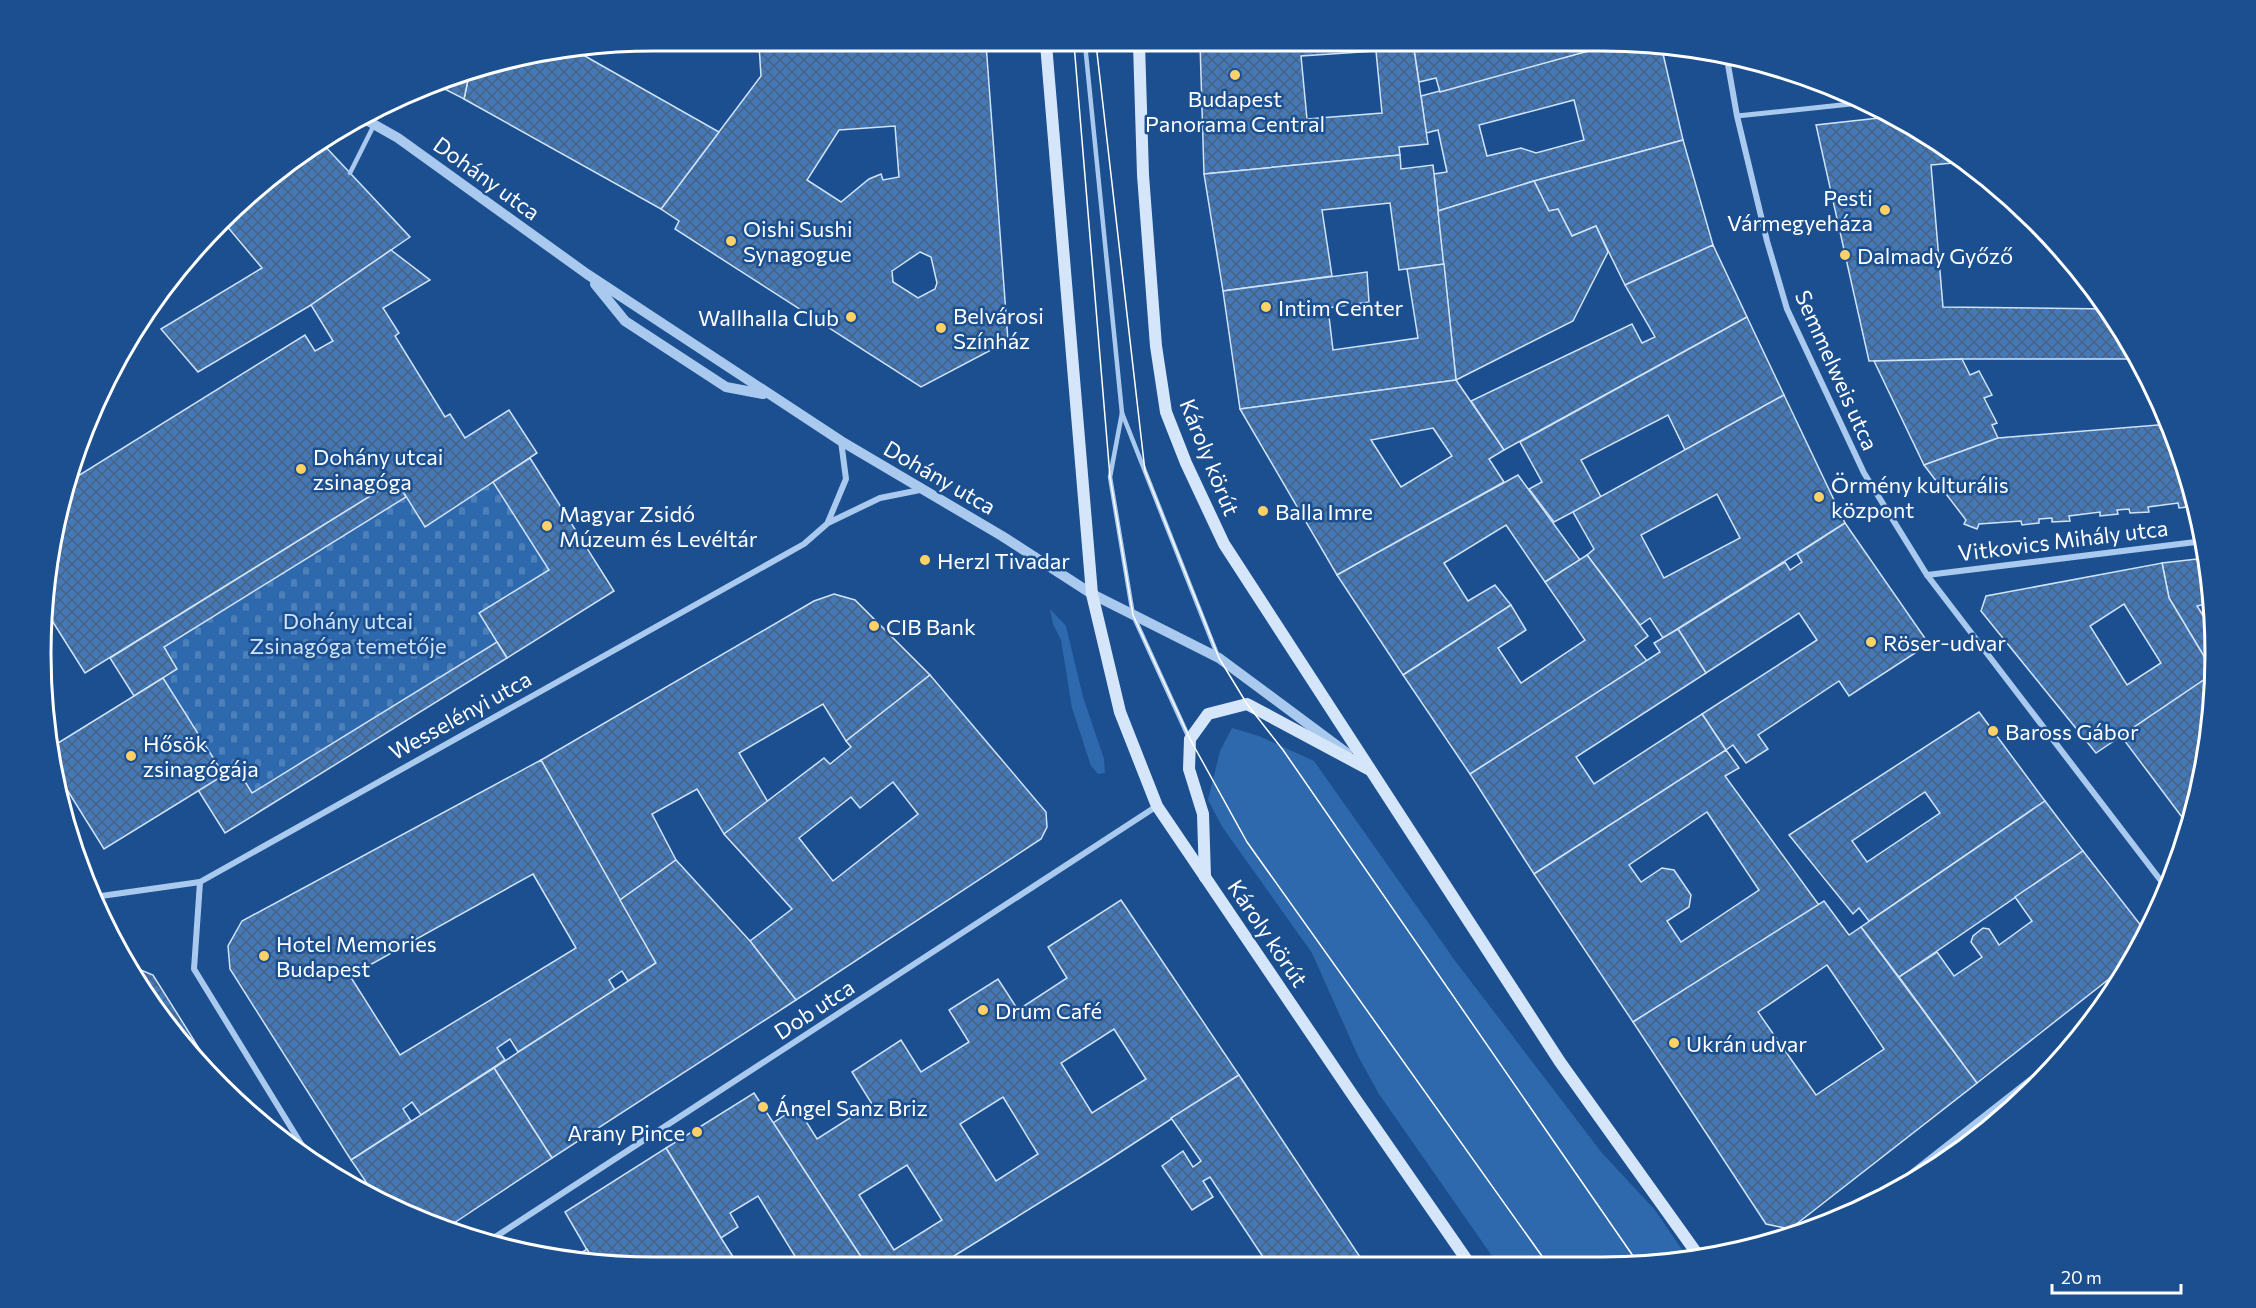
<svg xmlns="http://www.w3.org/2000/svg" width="2256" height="1308" font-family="Commissioner,sans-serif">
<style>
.grass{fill:#2e69ad}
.cemetery{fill:url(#cemetery-stones)}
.building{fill:url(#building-cross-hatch);stroke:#cfe3fa;stroke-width:1.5;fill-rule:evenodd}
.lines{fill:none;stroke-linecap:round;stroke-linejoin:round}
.service{stroke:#a9c9ee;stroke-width:4.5}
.pedestrian{stroke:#a9c9ee;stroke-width:5}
.minor{stroke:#a9c9ee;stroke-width:6}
.tertiary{stroke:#a9c9ee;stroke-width:10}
.secondary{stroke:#d6e6fa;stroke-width:12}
.tram{stroke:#fff;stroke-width:1.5}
.poi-dot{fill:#ffd166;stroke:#1b4f8f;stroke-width:2}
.labels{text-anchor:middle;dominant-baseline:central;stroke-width:5;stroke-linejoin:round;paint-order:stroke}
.poi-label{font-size:22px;fill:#fff;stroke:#1b4f8f;text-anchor:start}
.street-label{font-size:22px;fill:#fff;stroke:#1b4f8f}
.park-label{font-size:22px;fill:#cfe3fa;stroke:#1b4f8f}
.rim{fill:none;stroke:#fff;stroke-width:3}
</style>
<defs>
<pattern id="cemetery-stones" width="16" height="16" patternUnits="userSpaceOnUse" patternTransform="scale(1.5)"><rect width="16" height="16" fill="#2e69ad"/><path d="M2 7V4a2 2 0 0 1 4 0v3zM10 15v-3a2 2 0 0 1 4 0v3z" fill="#4d80b9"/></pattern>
<pattern id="building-cross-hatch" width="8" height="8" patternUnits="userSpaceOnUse" patternTransform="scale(1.5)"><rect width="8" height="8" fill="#4478b7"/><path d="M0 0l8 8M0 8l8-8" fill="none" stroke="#486282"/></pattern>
</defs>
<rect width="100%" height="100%" fill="#1b4f8f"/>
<g class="grass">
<path d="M 1050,609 L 1066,626 L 1083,697 L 1104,759 L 1105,773 L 1098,774 L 1091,766 L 1072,708 L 1061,640 L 1053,624 Z"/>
<path d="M 1232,728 L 1259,736 L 1314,761 L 1456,962 L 1602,1153 L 1655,1210 L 1687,1257 L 1642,1266 L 1499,1266 L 1379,1094 L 1358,1056 L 1312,953 L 1223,828 L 1208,800 L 1220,751 Z"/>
</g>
<path class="cemetery" d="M 493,482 L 549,570 L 497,642 L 252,793 L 236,767 L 224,775 L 163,678 L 177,669 L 164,647 L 406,497 L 425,527 Z"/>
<g class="building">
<path d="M 1621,42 L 1642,42 L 1661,45 L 1683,140 L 1534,181 L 1438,211 L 1434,174 L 1447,172 L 1438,130 L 1426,133 L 1421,96 ZM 1574,100 L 1584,140 L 1536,153 L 1521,148 L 1487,156 L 1479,125 Z"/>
<path d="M 1621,42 L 1440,92 L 1436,78 L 1419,82 L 1413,43 Z"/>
<path d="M 1200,43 L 1413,43 L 1428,144 L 1399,147 L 1400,155 L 1204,174 ZM 1376,51 L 1382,113 L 1307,119 L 1301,56 Z"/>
<path d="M 986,44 L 1008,341 L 921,387 L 675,229 L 679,221 L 661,209 L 761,76 L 759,45 L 843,45 L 843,50 L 902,45 ZM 895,126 L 899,177 L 883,180 L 881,174 L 869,179 L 841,202 L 807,180 L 839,130 ZM 920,252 L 931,257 L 937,283 L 935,289 L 918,298 L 893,282 L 892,271 Z"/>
<path d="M 569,47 L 719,132 L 661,209 L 464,99 L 470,70 Z"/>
<path d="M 470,70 L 464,99 L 433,83 L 457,73 Z"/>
<path d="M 1801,74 L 1829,88 L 1819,89 Z"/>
<path d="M 1888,117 L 1943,144 L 1965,162 L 1931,165 L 1943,307 L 2109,309 L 2137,359 L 1962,359 L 1869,361 L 1816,125 Z"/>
<path d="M 1683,140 L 1713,245 L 1625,285 L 1596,226 L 1572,236 L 1558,209 L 1549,211 L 1534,181 Z"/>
<path d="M 321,142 L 410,237 L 311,305 L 198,372 L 161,329 L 262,268 L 221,219 L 281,167 Z"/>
<path d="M 1400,155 L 1401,169 L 1433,165 L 1444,264 L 1399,270 L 1390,203 L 1322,210 L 1332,276 L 1223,291 L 1204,174 Z"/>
<path d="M 1534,181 L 1549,211 L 1558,209 L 1572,236 L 1596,226 L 1608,252 L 1573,321 L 1456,380 L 1438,211 Z"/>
<path d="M 1713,245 L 1747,317 L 1504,450 L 1471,401 L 1632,324 L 1642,343 L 1655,337 L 1625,285 Z"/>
<path d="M 391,250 L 430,280 L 383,308 L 399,333 L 395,336 L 445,417 L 450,414 L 465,438 L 509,410 L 537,453 L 425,527 L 396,480 L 85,673 L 46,611 L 61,495 L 65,484 L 305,335 L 315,351 L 333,341 L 311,305 Z"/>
<path d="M 1444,264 L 1456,380 L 1240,409 L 1223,291 L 1367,272 L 1369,302 L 1328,308 L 1333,350 L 1418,338 L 1407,269 Z"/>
<path d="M 1747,317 L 1784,395 L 1685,450 L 1668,415 L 1581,460 L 1601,497 L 1554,522 L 1529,489 L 1542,482 L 1520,442 Z"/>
<path d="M 1962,359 L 1970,375 L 1979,371 L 1992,395 L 1984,398 L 1997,423 L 1992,425 L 1998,438 L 1924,465 L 1874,361 Z"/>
<path d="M 1456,380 L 1504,450 L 1489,459 L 1504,482 L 1337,575 L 1240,409 ZM 1433,428 L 1452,456 L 1401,487 L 1371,440 Z"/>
<path d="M 1784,395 L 1845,523 L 1663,638 L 1650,618 L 1640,625 L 1587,555 L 1594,549 L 1573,512 ZM 1717,494 L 1740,538 L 1664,578 L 1641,535 Z"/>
<path d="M 2170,424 L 2195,506 L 2179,508 L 2178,503 L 2148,507 L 2149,512 L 2130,513 L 2129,509 L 2117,510 L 2118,514 L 2100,516 L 2100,512 L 2069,516 L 2070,521 L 2052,522 L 2052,518 L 2039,519 L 2039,523 L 2022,525 L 2021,521 L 1979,524 L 1977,529 L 1964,524 L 1966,520 L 1924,465 L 1998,438 Z"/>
<path d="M 530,458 L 614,591 L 507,658 L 479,613 L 549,570 L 493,482 Z"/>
<path d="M 1518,475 L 1580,560 L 1545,582 L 1506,525 L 1444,563 L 1468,601 L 1495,585 L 1511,605 L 1403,675 L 1337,575 Z"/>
<path d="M 396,480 L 406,497 L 164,647 L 177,669 L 134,696 L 110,658 Z"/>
<path d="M 1845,523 L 1929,644 L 1849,696 L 1839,681 L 1758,735 L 1768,749 L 1746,763 L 1733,745 L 1726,750 L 1702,714 L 1817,640 L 1799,613 L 1706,673 L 1678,629 L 1785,562 L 1790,570 L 1802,562 L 1797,554 Z"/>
<path d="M 1587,555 L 1648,636 L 1635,646 L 1647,661 L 1470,774 L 1403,675 L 1511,605 L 1526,630 L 1498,648 L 1521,683 L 1585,640 L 1545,582 Z"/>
<path d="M 2206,558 L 2210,603 L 2197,606 L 2211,628 L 2213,627 L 2215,654 L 2214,673 L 2169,598 L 2162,563 Z"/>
<path d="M 2162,563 L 2169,598 L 2214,673 L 2096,753 L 1981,611 L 1986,596 ZM 2124,604 L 2161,663 L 2127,685 L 2090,626 Z"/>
<path d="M 834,594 L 855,600 L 930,675 L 846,741 L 823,704 L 739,753 L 768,802 L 724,834 L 697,789 L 652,814 L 676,860 L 620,900 L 541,760 L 814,601 Z"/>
<path d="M 1678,629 L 1706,673 L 1576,757 L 1594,784 L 1702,714 L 1726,750 L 1534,874 L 1470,774 L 1660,652 L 1654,643 Z"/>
<path d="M 497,642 L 507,658 L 225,833 L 198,790 L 236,767 L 252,793 Z"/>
<path d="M 2214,673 L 2204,773 L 2188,825 L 2121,736 Z"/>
<path d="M 930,675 L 1046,812 L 1047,827 L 1041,839 L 796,1000 L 750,941 L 792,909 L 724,834 L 824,758 L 830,764 L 851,747 L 846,741 ZM 893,782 L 918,814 L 833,881 L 799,838 L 851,797 L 860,808 Z"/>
<path d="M 163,678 L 224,775 L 104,849 L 51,764 L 50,748 Z"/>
<path d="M 1979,712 L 2045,801 L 1869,921 L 1859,908 L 1853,914 L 1789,835 ZM 1925,792 L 1940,813 L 1867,862 L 1852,841 Z"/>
<path d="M 1726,750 L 1739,768 L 1725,776 L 1819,905 L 1633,1022 L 1534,874 ZM 1707,812 L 1759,890 L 1681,942 L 1667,921 L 1689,907 L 1691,895 L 1674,870 L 1662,868 L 1641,882 L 1629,865 Z"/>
<path d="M 541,760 L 656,963 L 628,981 L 622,971 L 609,980 L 615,990 L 518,1052 L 510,1039 L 497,1048 L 505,1060 L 421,1115 L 412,1102 L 403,1109 L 411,1121 L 351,1160 L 230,969 L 228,946 L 242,921 ZM 533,874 L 576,948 L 400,1055 L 350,976 Z"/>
<path d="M 2045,801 L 2083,851 L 1899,977 L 1861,927 Z"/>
<path d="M 2083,851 L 2146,932 L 2128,964 L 1977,1083 L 1899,977 L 1937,952 L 1954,976 L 1982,957 L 1971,942 L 1973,936 L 1983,928 L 1989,929 L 1999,945 L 2032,921 L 2015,897 Z"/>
<path d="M 676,860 L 750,941 L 796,1000 L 552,1158 L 494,1068 L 656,963 L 620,900 Z"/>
<path d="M 1121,900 L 1239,1075 L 1102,1164 L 938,1266 L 867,1266 L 773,1123 L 797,1107 L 817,1139 L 872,1104 L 852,1072 L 901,1040 L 921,1072 L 969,1042 L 949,1010 L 998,979 L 1018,1010 L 1067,978 L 1048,947 ZM 1114,1029 L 1146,1079 L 1092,1113 L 1061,1063 ZM 1003,1097 L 1038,1154 L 996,1181 L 960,1124 ZM 907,1165 L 942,1220 L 894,1250 L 859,1195 Z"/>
<path d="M 1824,901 L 1849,935 L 1861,927 L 1977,1083 L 1790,1229 L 1766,1224 L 1633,1022 ZM 1827,965 L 1884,1049 L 1816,1095 L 1758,1012 Z"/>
<path d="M 124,963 L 153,975 L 200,1050 L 192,1054 L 167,1028 Z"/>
<path d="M 200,1050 L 227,1091 L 192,1054 Z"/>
<path d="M 494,1068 L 552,1158 L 445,1229 L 375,1195 L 351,1160 Z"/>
<path d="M 1239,1075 L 1366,1266 L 1269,1266 L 1210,1177 L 1203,1181 L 1213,1197 L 1192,1210 L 1162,1166 L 1183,1151 L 1193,1167 L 1201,1161 L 1171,1118 Z"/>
<path d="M 754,1093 L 763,1107 L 867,1266 L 801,1266 L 758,1196 L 730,1213 L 738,1227 L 721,1238 L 666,1148 Z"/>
<path d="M 666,1148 L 721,1238 L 739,1266 L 682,1266 L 677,1257 L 661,1266 L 614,1266 L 594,1262 L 565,1212 Z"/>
<path d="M 587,1249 L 594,1262 L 573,1258 Z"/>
</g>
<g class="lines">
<g class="service">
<path d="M 1085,44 L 1122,413 L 1217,654"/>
<path d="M 350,173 L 374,125"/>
<path d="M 1122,413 L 1110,477 L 1133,615 L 1189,738"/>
</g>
<path class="pedestrian" d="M 1737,116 L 1860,103"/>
<g class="minor">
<path d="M 1727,59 L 1737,116 L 1767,241 L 1787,309 L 1864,473 L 1927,575 L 2168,890"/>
<path d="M 828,522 L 846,479 L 841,441"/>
<path d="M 1927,575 L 2204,541"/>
<path d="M 200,882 L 194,969 L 314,1165"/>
<path d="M 94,897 L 200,882 L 804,544 L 828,523 L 880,498 L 920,490"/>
<path d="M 1877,1200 L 2063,1054"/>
<path d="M 489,1241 L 1157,806"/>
</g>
<g class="tertiary">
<path d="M 361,117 L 398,138 L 587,274 L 841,441 L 1002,536 L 1092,594 L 1219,658 L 1347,753"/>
<path d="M 595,284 L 625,321 L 726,387 L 763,394"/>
</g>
<g class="secondary">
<path d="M 1046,44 L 1092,594 L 1120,712 L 1157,806 L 1354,1097 L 1471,1266"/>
<path d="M 1139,44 L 1143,175 L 1156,346 L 1166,412 L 1186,463 L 1224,544 L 1560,1062 L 1698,1255"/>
<path d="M 1205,877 L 1203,814 L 1189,769 L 1190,739 L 1208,714 L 1247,704 L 1370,770"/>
</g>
<g class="tram">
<path d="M 1074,44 L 1110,477 L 1133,615 L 1190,739 L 1247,842 L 1549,1266"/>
<path d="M 1096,44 L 1145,471 L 1219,658 L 1247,704 L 1283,750 L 1640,1266"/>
</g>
</g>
<g class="poi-dot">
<circle cx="1235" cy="75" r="6"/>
<circle cx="1885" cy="210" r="6"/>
<circle cx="731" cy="241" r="6"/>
<circle cx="1845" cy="255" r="6"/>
<circle cx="1266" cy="307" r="6"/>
<circle cx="851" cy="317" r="6"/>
<circle cx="941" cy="328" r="6"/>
<circle cx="301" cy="469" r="6"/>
<circle cx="1819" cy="497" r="6"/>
<circle cx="1263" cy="511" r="6"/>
<circle cx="547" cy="526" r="6"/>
<circle cx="925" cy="560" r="6"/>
<circle cx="874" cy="626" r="6"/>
<circle cx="1871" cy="642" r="6"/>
<circle cx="1993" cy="731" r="6"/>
<circle cx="131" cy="756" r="6"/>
<circle cx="264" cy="956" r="6"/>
<circle cx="983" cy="1010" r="6"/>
<circle cx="1674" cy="1043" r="6"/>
<circle cx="763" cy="1107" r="6"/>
<circle cx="697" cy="1132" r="6"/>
</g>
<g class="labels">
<g class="poi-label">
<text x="1235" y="98" text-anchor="middle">Budapest<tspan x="1235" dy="25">Panorama Central</tspan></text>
<text x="1873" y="197" text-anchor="end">Pesti<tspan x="1873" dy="25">Vármegyeháza</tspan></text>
<text x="743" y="228">Oishi Sushi<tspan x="743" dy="25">Synagogue</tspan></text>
<text x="1857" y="255">Dalmady Győző</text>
<text x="1278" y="307">Intim Center</text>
<text x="953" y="315">Belvárosi<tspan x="953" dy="25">Színház</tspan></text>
<text x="839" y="317" text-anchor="end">Wallhalla Club</text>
<text x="313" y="456">Dohány utcai<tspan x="313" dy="25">zsinagóga</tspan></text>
<text x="1831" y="484">Örmény kulturális<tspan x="1831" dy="25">központ</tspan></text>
<text x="1275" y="511">Balla Imre</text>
<text x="559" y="513">Magyar Zsidó<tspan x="559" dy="25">Múzeum és Levéltár</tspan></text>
<text x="937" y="560">Herzl Tivadar</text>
<text x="886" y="626">CIB Bank</text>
<text x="1883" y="642">Röser-udvar</text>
<text x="2005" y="731">Baross Gábor</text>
<text x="143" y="743">Hősök<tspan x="143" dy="25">zsinagógája</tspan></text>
<text x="276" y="943">Hotel Memories<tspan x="276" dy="25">Budapest</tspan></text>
<text x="995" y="1010">Drum Café</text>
<text x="1686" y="1043">Ukrán udvar</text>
<text x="775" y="1107">Ángel Sanz Briz</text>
<text x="685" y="1132" text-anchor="end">Arany Pince</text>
</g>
<g class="street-label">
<text transform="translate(487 178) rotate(36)">Dohány utca</text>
<text transform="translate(1837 370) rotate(66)">Semmelweis utca</text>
<text transform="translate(1210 457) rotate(68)">Károly körút</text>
<text transform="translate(940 477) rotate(30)">Dohány utca</text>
<text transform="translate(2063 540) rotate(-7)">Vitkovics Mihály utca</text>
<text transform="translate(460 715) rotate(-29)">Wesselényi utca</text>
<text transform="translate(1268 933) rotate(56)">Károly körút</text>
<text transform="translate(814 1009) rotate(-33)">Dob utca</text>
</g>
<g class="park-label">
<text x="348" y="620">Dohány utcai<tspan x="348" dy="25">Zsinagóga temetője</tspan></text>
</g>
</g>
<path d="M0 0H2256V1308H0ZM654 51H1602A603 603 0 0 1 2205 654V654A603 603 0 0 1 1602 1257H654A603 603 0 0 1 51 654V654A603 603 0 0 1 654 51Z" fill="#1b4f8f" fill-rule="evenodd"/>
<path class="rim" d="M654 51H1602A603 603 0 0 1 2205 654V654A603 603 0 0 1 1602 1257H654A603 603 0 0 1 51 654V654A603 603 0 0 1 654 51Z"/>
<path d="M2052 1284v9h129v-9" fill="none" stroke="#ffffff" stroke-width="3"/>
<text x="2061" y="1284" font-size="18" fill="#ffffff" stroke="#1b4f8f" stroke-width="4.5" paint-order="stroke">20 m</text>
</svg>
